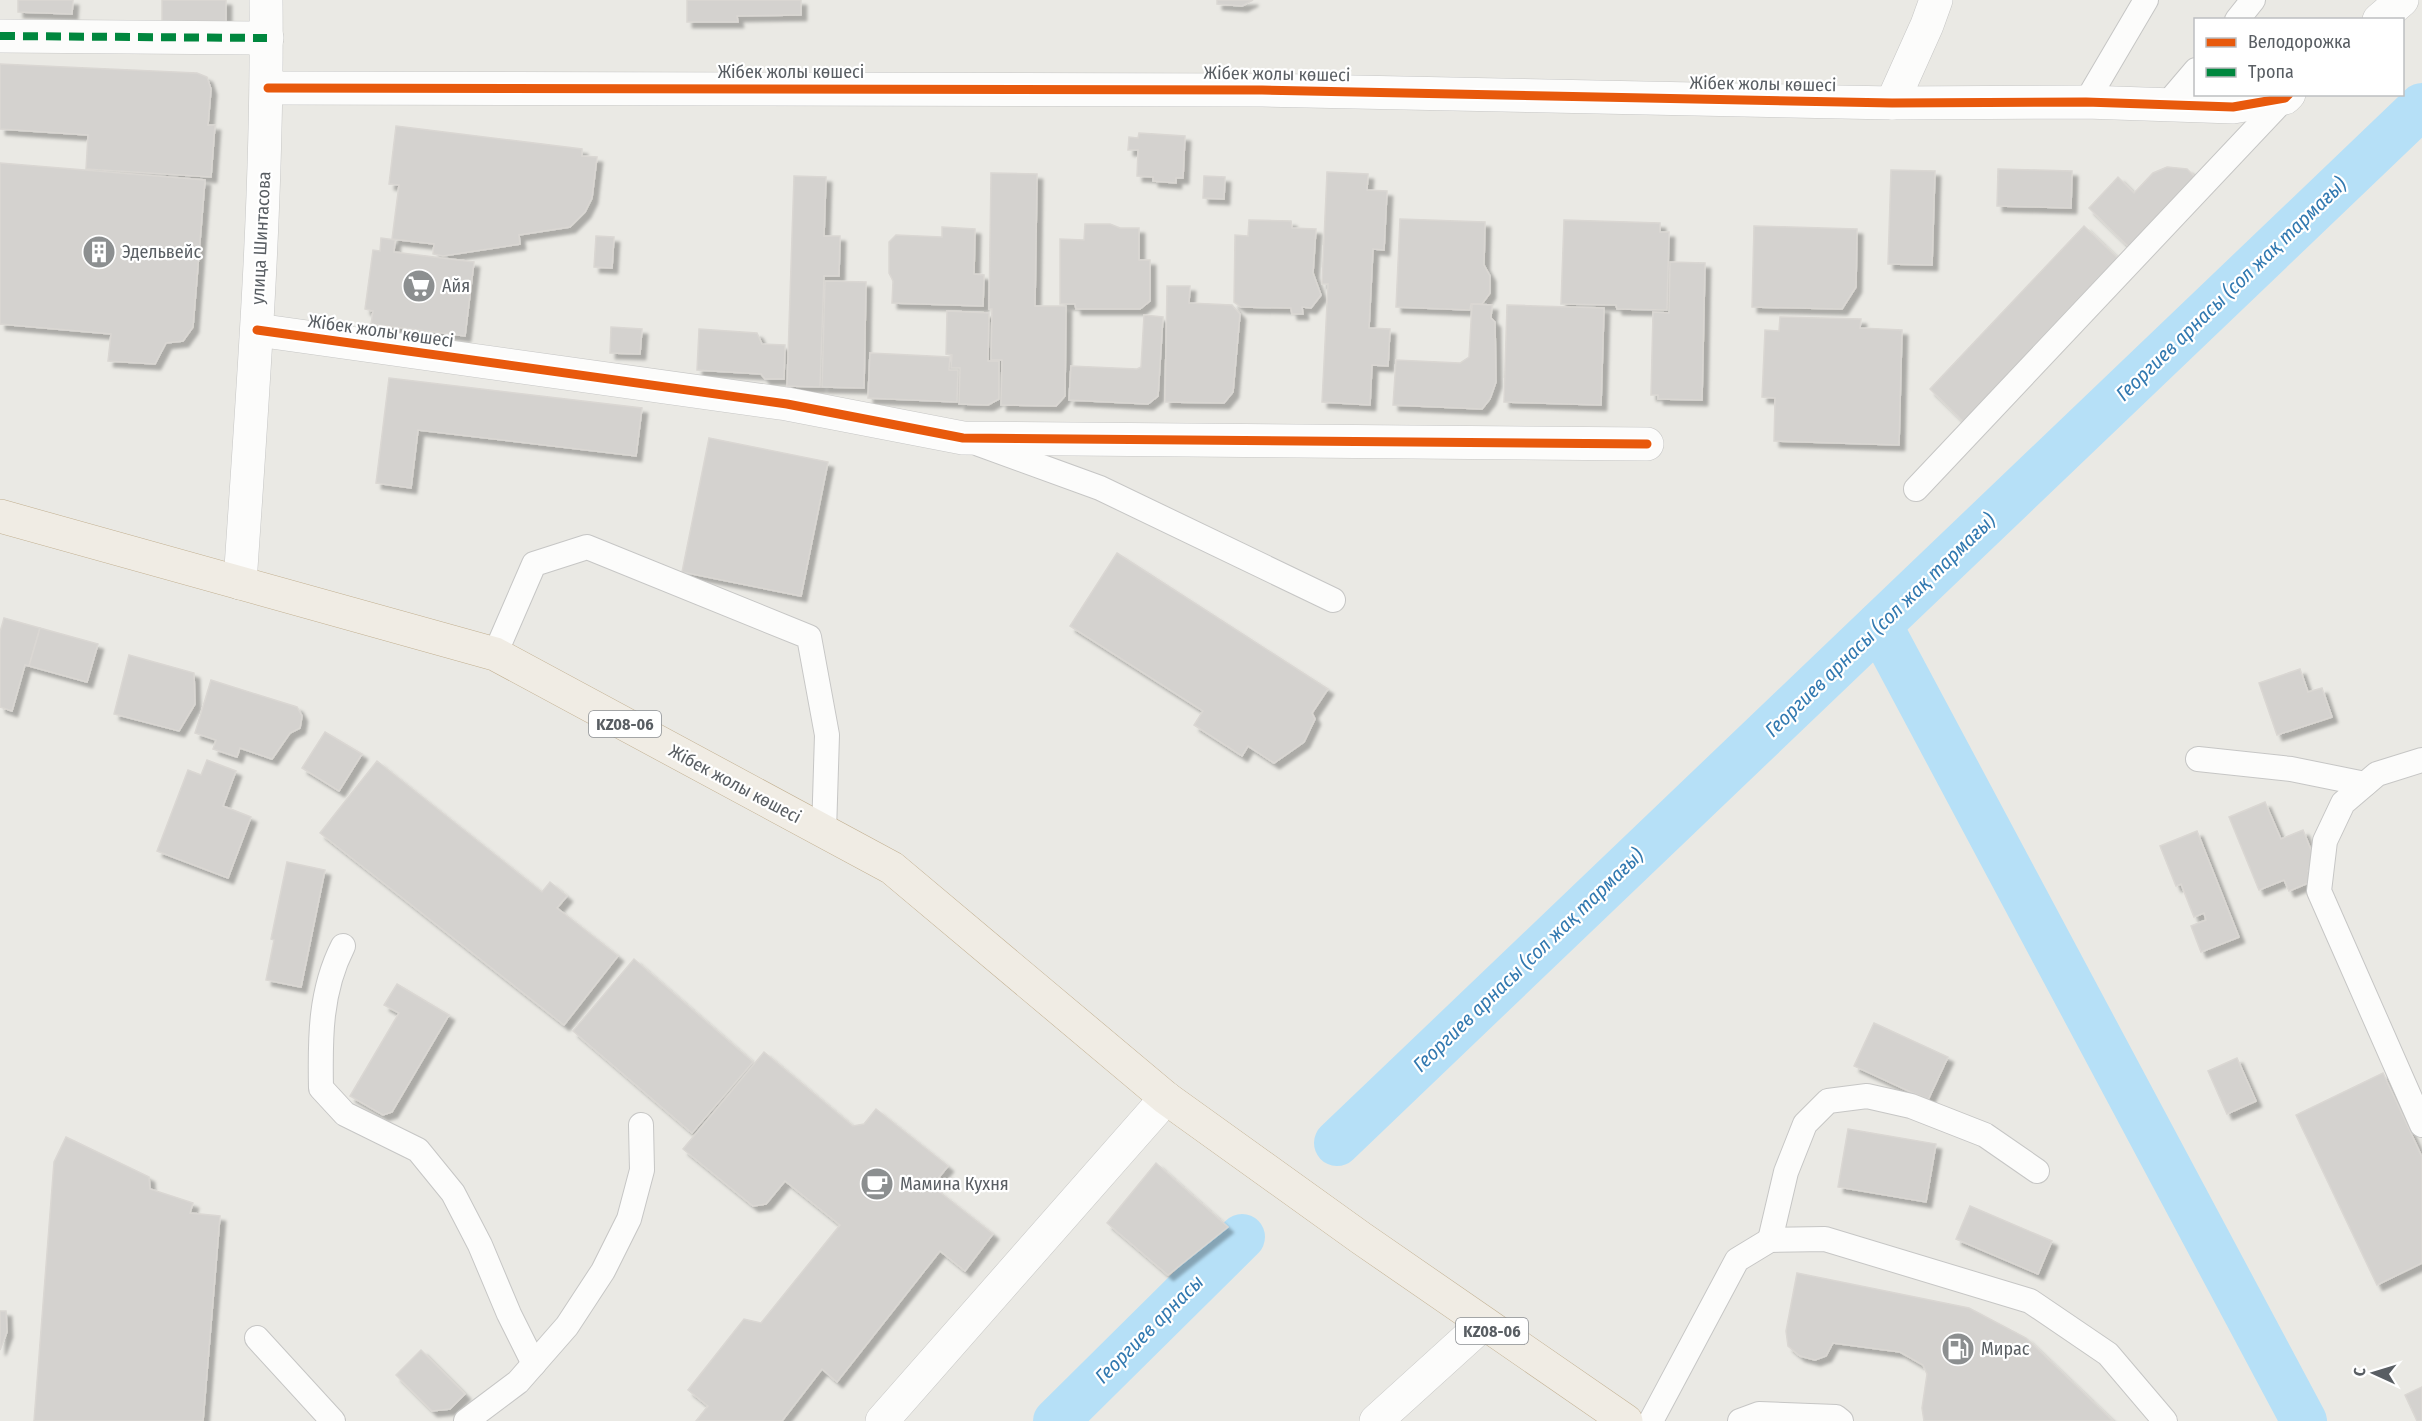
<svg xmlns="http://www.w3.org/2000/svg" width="2422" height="1421" font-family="'Fira Sans Condensed',sans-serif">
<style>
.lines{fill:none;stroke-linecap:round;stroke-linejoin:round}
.canal{stroke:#b6e0f7;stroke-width:46}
.building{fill:#d4d2cf;stroke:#dad7d3;stroke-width:1.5;filter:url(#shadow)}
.service-casing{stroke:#c6c6c5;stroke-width:26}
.minor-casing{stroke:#c6c6c5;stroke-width:34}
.trunk-casing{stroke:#c2b091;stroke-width:34}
.service{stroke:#fcfcfb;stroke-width:24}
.minor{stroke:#fcfcfb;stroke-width:33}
.trunk{stroke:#f0ece4;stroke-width:33}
.quiet{stroke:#00873e;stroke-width:8;stroke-dasharray:15 8;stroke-linecap:butt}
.cycleway-casing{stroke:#fff;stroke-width:13}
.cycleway{stroke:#e8590c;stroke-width:9}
.labels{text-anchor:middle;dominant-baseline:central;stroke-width:4.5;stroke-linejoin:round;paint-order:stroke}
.shield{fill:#fff;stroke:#8b8e92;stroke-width:1.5}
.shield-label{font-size:16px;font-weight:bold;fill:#595e63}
.street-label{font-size:18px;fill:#595e63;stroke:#fff}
.poi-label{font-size:18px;fill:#595e63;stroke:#fff;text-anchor:start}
.water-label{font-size:20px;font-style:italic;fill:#3279b0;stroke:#fff}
</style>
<defs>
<filter id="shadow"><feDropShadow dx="5.5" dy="5.5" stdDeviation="1.5" flood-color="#0004"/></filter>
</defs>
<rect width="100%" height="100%" fill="#eae9e4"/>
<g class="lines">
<g class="canal">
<path d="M 1879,625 L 2304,1421"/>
<path d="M 1337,1143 L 2422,106"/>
<path d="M 1056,1421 L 1242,1237"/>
</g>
</g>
<g class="building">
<path d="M 18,0 L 73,0 L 72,14 L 18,12 Z"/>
<path d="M 162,0 L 226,0 L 226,27 L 162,26 Z"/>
<path d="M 687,0 L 801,0 L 801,15 L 737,16 L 738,22 L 687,22 Z"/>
<path d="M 1217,0 L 1253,0 L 1242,6 L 1217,4 Z"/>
<path d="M 0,64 L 197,73 L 207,77 L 211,89 L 208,125 L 215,125 L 211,177 L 86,169 L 88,135 L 0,129 Z"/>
<path d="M 396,126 L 582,149 L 582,156 L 597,157 L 592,198 L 585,212 L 570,227 L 519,235 L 520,244 L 443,256 L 433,254 L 434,244 L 392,239 L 399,185 L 389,184 Z"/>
<path d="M 1139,133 L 1185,136 L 1183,178 L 1176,178 L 1176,183 L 1153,181 L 1153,177 L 1137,176 L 1138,150 L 1128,150 L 1129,137 L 1138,138 Z"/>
<path d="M 0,163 L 205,180 L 193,327 L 183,341 L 166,343 L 155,364 L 108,361 L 111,334 L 0,324 Z"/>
<path d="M 2167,167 L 2187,169 L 2198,180 L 2132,250 L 2089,208 L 2118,177 L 2134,193 L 2153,173 Z"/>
<path d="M 1998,169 L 2072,171 L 2071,208 L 1997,206 Z"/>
<path d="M 1891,170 L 1935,171 L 1932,265 L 1888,264 Z"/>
<path d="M 1327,172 L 1368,174 L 1367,190 L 1387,191 L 1384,250 L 1373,249 L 1369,328 L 1390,329 L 1388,366 L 1372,365 L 1370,405 L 1322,402 L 1328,284 L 1322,284 Z"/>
<path d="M 991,173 L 1037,174 L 1035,306 L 1066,306 L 1065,396 L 1056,406 L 1001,405 L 1002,360 L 991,360 L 992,309 L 989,309 Z"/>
<path d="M 794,176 L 826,177 L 824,236 L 840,236 L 839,276 L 824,276 L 820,387 L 787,386 Z"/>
<path d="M 1204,176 L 1225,177 L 1224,199 L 1203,198 Z"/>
<path d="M 1400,219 L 1485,222 L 1484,265 L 1490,276 L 1490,293 L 1482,304 L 1471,304 L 1470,310 L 1396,307 Z"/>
<path d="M 1249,220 L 1291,221 L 1292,228 L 1316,229 L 1313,273 L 1321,295 L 1311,308 L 1302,307 L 1303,314 L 1292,314 L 1291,308 L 1241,307 L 1234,302 L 1235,235 L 1248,236 Z"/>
<path d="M 1564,220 L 1660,223 L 1660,232 L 1669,232 L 1667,310 L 1617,309 L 1616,305 L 1561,304 Z"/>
<path d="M 1085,224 L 1110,224 L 1120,228 L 1139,228 L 1139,260 L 1150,260 L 1150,301 L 1140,309 L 1076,309 L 1075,304 L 1060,304 L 1060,239 L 1084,240 Z"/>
<path d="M 1754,226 L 1857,229 L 1856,287 L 1842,309 L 1752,307 Z"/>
<path d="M 2084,226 L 2124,264 L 1969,427 L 1930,389 Z"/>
<path d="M 942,227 L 975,229 L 974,274 L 984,275 L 983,306 L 892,303 L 893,281 L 889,273 L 889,242 L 896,235 L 942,237 Z"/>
<path d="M 596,236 L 614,237 L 612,268 L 594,267 Z"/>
<path d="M 381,238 L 395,240 L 394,252 L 474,262 L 465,336 L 371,324 L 373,311 L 365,309 L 373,250 L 380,251 Z"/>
<path d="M 1670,262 L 1705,263 L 1702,400 L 1658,399 L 1658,395 L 1651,395 L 1653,312 L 1669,313 Z"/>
<path d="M 825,281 L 866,282 L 864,388 L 822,387 Z"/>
<path d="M 1167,286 L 1190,286 L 1189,303 L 1232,305 L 1240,314 L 1233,392 L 1224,403 L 1165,402 Z"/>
<path d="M 1472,304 L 1492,305 L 1491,318 L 1495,322 L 1496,382 L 1490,399 L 1482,409 L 1393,405 L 1396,360 L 1460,363 L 1469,357 Z"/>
<path d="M 1507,305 L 1604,308 L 1601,405 L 1504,402 Z"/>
<path d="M 947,311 L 989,313 L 988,361 L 999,361 L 999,399 L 988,405 L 959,404 L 960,368 L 951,368 L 952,355 L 946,354 Z"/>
<path d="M 1144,315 L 1163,317 L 1158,396 L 1148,404 L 1069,400 L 1071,366 L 1137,369 L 1141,367 Z"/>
<path d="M 1780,317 L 1861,319 L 1860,328 L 1902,330 L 1899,445 L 1774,441 L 1775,398 L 1762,397 L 1765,330 L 1779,331 Z"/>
<path d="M 611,327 L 642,329 L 640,354 L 610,353 Z"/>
<path d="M 699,329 L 757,333 L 762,344 L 785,345 L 784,379 L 765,379 L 761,374 L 697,370 Z"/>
<path d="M 870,353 L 950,357 L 949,370 L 958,370 L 957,402 L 868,398 Z"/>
<path d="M 389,378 L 642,408 L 636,456 L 418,430 L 411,488 L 376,483 Z"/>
<path d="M 709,438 L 828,462 L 801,596 L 682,572 Z"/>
<path d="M 1117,553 L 1328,689 L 1312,713 L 1315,719 L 1304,742 L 1274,763 L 1248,746 L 1242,756 L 1194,725 L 1203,711 L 1070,626 Z"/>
<path d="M 4,618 L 40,628 L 29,666 L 25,665 L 12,711 L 0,707 L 0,632 Z"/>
<path d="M 40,628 L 98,644 L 87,682 L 29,666 Z"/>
<path d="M 129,655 L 194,673 L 195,704 L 179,731 L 114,714 Z"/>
<path d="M 2300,669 L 2308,692 L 2322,688 L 2332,717 L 2277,735 L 2259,683 Z"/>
<path d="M 211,680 L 297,707 L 302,716 L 300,728 L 290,733 L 272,759 L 240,748 L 237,757 L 213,749 L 216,740 L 195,733 Z"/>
<path d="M 325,732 L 362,754 L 339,791 L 302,768 Z"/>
<path d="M 207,760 L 236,771 L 223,806 L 251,817 L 228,878 L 157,851 L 188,770 L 201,775 Z"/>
<path d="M 377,761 L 542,892 L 550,882 L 567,896 L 557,908 L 618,956 L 564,1025 L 320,833 Z"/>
<path d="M 2265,802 L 2281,839 L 2303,830 L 2318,867 L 2308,871 L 2313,881 L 2289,891 L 2284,880 L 2259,890 L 2229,817 Z"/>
<path d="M 2197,831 L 2239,937 L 2201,952 L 2191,926 L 2206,920 L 2204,913 L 2194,917 L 2181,884 L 2176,886 L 2160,846 Z"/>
<path d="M 287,862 L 325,870 L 301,987 L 266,980 L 274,940 L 271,939 Z"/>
<path d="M 634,959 L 753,1062 L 692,1133 L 573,1031 Z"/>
<path d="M 397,984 L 449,1015 L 392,1112 L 383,1115 L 350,1096 L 399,1013 L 384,1005 Z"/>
<path d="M 1874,1023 L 1948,1057 L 1928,1100 L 1854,1066 Z"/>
<path d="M 764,1052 L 853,1126 L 864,1124 L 876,1109 L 948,1166 L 932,1186 L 993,1234 L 965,1271 L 940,1251 L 837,1382 L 822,1369 L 782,1421 L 696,1421 L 708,1406 L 688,1390 L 744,1319 L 761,1323 L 840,1225 L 785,1181 L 766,1204 L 753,1206 L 683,1149 Z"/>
<path d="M 2237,1058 L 2256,1101 L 2227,1114 L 2208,1071 Z"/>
<path d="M 2383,1073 L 2422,1157 L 2422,1263 L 2377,1285 L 2296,1115 Z"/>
<path d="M 1848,1129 L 1936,1144 L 1926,1202 L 1838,1187 Z"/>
<path d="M 66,1137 L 149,1177 L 150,1189 L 193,1203 L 190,1213 L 220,1216 L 203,1421 L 34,1421 L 54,1162 Z"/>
<path d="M 1156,1163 L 1228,1227 L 1168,1275 L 1107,1223 Z"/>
<path d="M 1970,1206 L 2052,1241 L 2038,1274 L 1956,1239 Z"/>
<path d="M 1797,1273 L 1969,1308 L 2026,1338 L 2113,1421 L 1924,1421 L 1922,1408 L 1927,1374 L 1923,1365 L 1900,1352 L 1833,1343 L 1826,1356 L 1815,1360 L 1800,1356 L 1788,1346 L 1786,1331 Z"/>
<path d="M 0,1311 L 6,1311 L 7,1332 L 0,1350 Z"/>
<path d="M 421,1350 L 465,1394 L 450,1409 L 432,1411 L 396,1375 Z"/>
<path d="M 2422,1387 L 2422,1421 L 2417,1421 L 2405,1395 Z"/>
</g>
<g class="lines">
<g class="service-casing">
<g id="service">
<path d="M 2237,20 L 2253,0"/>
<path d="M 2086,102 L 2146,0"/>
<path d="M 2167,104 L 2196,70"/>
<path d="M 979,444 L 1100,488 L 1333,600"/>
<path d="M 1916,489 L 2285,98"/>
<path d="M 495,654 L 534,564 L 587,547 L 809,637 L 827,735 L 824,832"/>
<path d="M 2198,759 L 2291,769 L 2365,784"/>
<path d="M 2422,760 L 2377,774 L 2343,803 L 2325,841 L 2319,891 L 2422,1125"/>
<path d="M 343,946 C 320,991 320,1038 321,1088 L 345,1114 L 418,1150 L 453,1193 L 480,1245 L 509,1314 L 534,1364"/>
<path d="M 1770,1240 L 1786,1172 L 1805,1124 L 1828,1101 L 1867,1096 L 1911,1106 L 1985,1135 L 2037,1171"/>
<path d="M 257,1338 L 333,1421"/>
<path d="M 466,1421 L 518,1382 L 567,1326 L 603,1271 L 629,1219 L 642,1170 L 641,1125"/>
<path d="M 1651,1421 L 1737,1260 L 1770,1240 L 1825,1239 L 2030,1301 L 2108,1354 L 2165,1421"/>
<path d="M 1740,1421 L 1759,1414 L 1836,1417 L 1841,1421"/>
</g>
</g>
<g class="minor-casing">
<g id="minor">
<path d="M 2379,20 L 2402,0"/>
<path d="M 0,36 L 267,38"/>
<path d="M 268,88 L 1262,90 L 1892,103 L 2086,102 L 2233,107 L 2285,98 L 2289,94"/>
<path d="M 1892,103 L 1927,25 L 1936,0"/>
<path d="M 257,330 L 787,404 L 963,438 L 1647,444"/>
<path d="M 240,583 C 253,389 268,195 266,0"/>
<path d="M 882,1421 L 1166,1098"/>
<path d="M 1376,1421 L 1483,1324"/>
</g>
</g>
<g class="trunk-casing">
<path id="trunk" d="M 0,516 L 495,654 L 892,868 L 1166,1098 L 1361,1238 L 1626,1421"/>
</g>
<use href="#service" class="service"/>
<use href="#minor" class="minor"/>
<use href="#trunk" class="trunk"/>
<path class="quiet" d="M 0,36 L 267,38"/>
<g class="cycleway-casing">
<g id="cycleway">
<path d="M 268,88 L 1262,90 L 1892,103 L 2086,102 L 2233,107 L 2285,98 L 2289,94"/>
<path d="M 257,330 L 787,404 L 963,438 L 1647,444"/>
</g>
</g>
<use href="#cycleway" class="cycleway"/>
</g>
<defs>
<g id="building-disc" transform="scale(1.725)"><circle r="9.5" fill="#8c8f90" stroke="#fff"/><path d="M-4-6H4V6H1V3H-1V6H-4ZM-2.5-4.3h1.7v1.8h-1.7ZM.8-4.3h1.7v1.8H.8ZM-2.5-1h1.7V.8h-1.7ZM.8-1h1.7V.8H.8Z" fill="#fff"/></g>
<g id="supermarket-disc" transform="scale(1.725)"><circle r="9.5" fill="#8c8f90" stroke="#fff"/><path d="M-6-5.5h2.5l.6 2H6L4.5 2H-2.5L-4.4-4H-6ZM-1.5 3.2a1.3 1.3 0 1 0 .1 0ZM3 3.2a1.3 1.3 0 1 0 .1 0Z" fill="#fff"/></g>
<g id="cafe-disc" transform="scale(1.725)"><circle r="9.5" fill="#8c8f90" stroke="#fff"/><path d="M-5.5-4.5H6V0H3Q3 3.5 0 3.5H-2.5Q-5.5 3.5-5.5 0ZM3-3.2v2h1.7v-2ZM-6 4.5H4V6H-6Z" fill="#fff"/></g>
<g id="fuel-disc" transform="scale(1.725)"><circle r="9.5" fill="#8c8f90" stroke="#fff"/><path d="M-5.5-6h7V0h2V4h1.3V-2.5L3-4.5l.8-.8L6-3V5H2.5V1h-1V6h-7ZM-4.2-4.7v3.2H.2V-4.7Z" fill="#fff"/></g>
</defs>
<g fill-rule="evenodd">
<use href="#building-disc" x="99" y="252"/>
<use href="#supermarket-disc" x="419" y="286"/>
<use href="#cafe-disc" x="877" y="1184"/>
<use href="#fuel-disc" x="1958" y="1349"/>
</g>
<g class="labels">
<g class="shield">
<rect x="589" y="711" width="72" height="26" rx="4.5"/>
<rect x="1456" y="1318" width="72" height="26" rx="4.5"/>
</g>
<g class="shield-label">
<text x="625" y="724">KZ08-06</text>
<text x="1492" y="1331">KZ08-06</text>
</g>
<g class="street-label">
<text x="791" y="72">Жібек жолы көшесі</text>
<text transform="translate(1277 74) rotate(1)">Жібек жолы көшесі</text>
<text transform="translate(1763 84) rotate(1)">Жібек жолы көшесі</text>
<text transform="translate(261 238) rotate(-87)">улица Шинтасова</text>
<text transform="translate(381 331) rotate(8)">Жібек жолы көшесі</text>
<text transform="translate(735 784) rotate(28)">Жібек жолы көшесі</text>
</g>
<g class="poi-label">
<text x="122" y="252">Эдельвейс</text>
<text x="442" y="286">Айя</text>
<text x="900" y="1184">Мамина Кухня</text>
<text x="1981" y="1349">Мирас</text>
</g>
<g class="water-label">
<text transform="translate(2231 289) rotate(-44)">Георгиев арнасы (сол жақ тармағы)</text>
<text transform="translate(1880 625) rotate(-44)">Георгиев арнасы (сол жақ тармағы)</text>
<text transform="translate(1528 960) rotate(-44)">Георгиев арнасы (сол жақ тармағы)</text>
<text transform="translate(1149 1329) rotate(-45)">Георгиев арнасы</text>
</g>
</g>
<rect x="2194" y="18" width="210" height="78" fill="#ffffff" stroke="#bdbfc1" stroke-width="1.5"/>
<rect x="2206" y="38" width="30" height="9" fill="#e8590c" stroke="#bdbfc1" stroke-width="1.5"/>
<text x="2248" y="48" font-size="18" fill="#595e63">Велодорожка</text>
<rect x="2206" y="68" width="30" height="9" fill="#00873e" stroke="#bdbfc1" stroke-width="1.5"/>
<text x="2248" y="78" font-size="18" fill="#595e63">Тропа</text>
<g transform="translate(2374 1373) rotate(274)" stroke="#ffffff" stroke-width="4.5" paint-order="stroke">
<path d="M0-4.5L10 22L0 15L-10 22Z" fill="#595e63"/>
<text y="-9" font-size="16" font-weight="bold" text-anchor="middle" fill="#595e63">С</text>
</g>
</svg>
